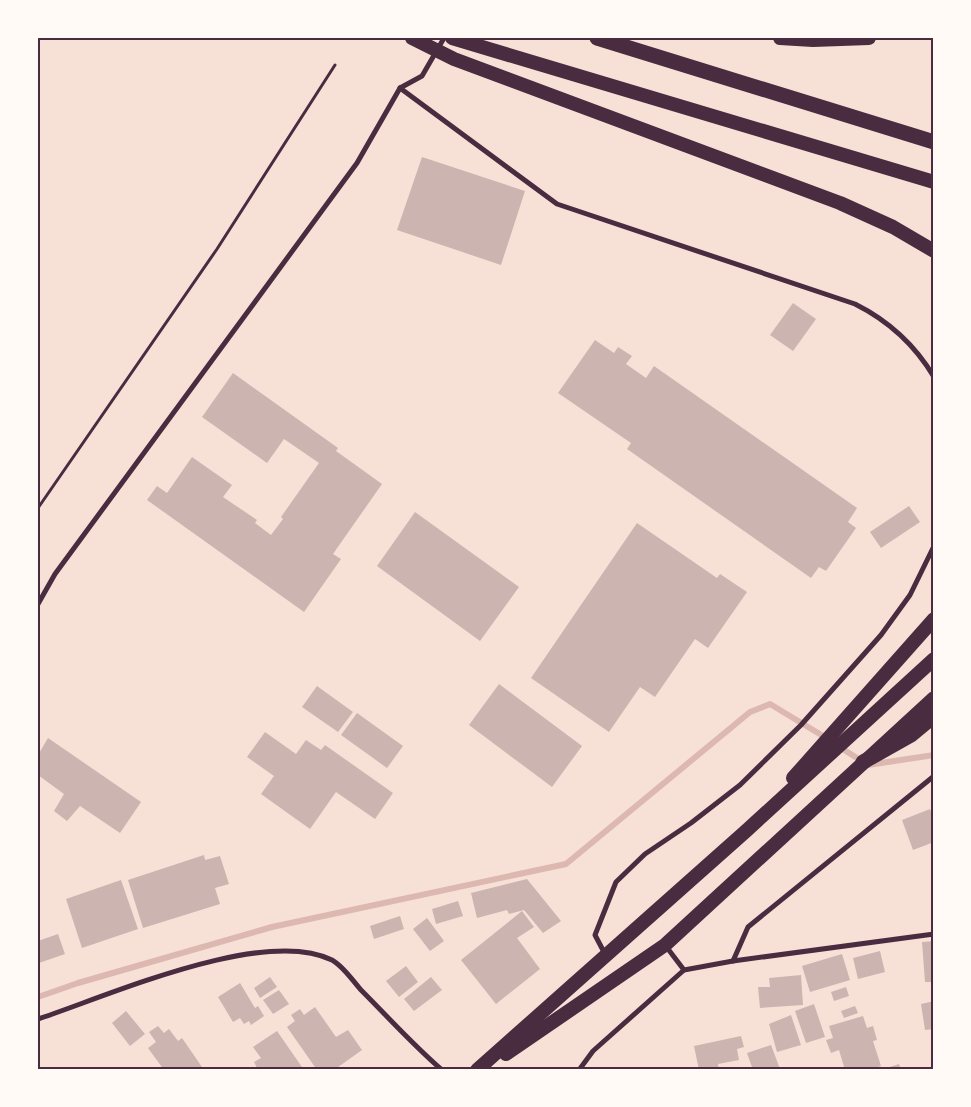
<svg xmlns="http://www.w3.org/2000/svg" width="971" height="1107" font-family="'Roboto Condensed',sans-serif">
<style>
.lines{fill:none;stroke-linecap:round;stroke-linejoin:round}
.stream{stroke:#dcb8b0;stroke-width:6}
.building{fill:#ccb4b1}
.path{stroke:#4a2c40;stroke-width:3}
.minor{stroke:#4a2c40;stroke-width:5}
.trunk{stroke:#4a2c40;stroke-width:14}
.motorway{stroke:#4a2c40;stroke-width:15}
.neatline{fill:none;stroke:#4a2c40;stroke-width:2}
</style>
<rect width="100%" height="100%" fill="#f7e1d7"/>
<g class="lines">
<g class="stream">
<path d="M 838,746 L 868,765 L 934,755"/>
<path d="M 38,997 L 78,983 L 272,927 L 566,864 L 750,712 L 770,704 L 828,739"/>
</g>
</g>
<g class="building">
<path d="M 422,157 L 525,191 L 501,265 L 397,230 Z"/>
<path d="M 793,303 L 816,319 L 793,351 L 770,335 Z"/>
<path d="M 595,340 L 614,353 L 618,347 L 632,356 L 626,364 L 646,378 L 654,366 L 857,508 L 848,522 L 856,528 L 826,571 L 819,567 L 811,578 L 627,449 L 631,443 L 558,393 Z"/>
<path d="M 233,373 L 338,448 L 336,451 L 382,484 L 333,554 L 341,559 L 304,612 L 147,500 L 157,486 L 167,493 L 192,457 L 232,485 L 223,497 L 257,520 L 255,523 L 271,535 L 283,519 L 281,517 L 319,463 L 284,439 L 267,463 L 202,417 Z"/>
<path d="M 909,506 L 920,522 L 881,548 L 870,532 Z"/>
<path d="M 415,512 L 519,587 L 480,641 L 377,566 Z"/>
<path d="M 637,523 L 717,578 L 720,574 L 747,592 L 708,648 L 695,639 L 655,697 L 640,687 L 609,732 L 531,678 Z"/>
<path d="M 499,684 L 582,746 L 552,787 L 469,725 Z"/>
<path d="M 317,686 L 353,712 L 338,732 L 302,707 Z"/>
<path d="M 357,713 L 403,746 L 387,768 L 341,735 Z"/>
<path d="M 265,732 L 296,754 L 306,740 L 321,750 L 325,745 L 393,793 L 375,819 L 336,792 L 310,829 L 261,794 L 274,776 L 247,757 Z"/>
<path d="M 48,738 L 141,802 L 120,833 L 80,806 L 67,821 L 54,811 L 64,794 L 38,775 L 38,755 Z"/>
<path d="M 930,809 L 934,819 L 934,842 L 913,850 L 902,820 Z"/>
<path d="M 204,855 L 205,860 L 220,856 L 229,884 L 215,888 L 220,904 L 143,928 L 128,880 Z"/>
<path d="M 527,879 L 561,921 L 543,933 L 524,910 L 509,914 L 507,910 L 477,918 L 471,893 Z"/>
<path d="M 121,880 L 138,929 L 82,948 L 66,899 Z"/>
<path d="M 458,901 L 463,916 L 436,924 L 432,909 Z"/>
<path d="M 522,911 L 534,927 L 517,938 L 540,969 L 496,1004 L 461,960 Z"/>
<path d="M 400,916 L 404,929 L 374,939 L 370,926 Z"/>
<path d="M 427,918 L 444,941 L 430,951 L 413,929 Z"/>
<path d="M 58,934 L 65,954 L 39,963 L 38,941 Z"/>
<path d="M 934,941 L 934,982 L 925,982 L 922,942 Z"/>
<path d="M 880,951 L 885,972 L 858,979 L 853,958 Z"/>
<path d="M 842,954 L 850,980 L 810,992 L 802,966 Z"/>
<path d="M 406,966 L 418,982 L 399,997 L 386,981 Z"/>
<path d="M 801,975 L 803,1005 L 760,1008 L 758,987 L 770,987 L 769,978 Z"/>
<path d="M 270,977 L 277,987 L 260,998 L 254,988 Z"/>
<path d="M 431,977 L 442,990 L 414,1011 L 404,999 Z"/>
<path d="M 240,983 L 255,1008 L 258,1006 L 264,1016 L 251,1025 L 249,1021 L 244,1024 L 240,1018 L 233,1022 L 218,997 Z"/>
<path d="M 846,987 L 849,996 L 834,1001 L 831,992 Z"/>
<path d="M 279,990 L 289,1004 L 273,1014 L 263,1000 Z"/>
<path d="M 934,1001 L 934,1029 L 925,1030 L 921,1004 Z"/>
<path d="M 814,1004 L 825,1037 L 806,1043 L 795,1011 Z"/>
<path d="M 855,1006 L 858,1013 L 844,1018 L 841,1011 Z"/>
<path d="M 315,1007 L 336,1037 L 348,1030 L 362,1050 L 334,1070 L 317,1070 L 287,1027 L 295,1021 L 291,1015 L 300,1009 L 304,1015 Z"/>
<path d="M 126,1011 L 145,1034 L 130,1046 L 112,1023 Z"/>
<path d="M 791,1015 L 801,1045 L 777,1052 L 769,1024 Z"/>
<path d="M 863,1016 L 867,1028 L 873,1026 L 877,1040 L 873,1041 L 881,1066 L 870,1070 L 845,1070 L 839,1050 L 831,1053 L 826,1040 L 833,1038 L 829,1026 Z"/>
<path d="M 158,1026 L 164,1033 L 169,1029 L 178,1041 L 182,1038 L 202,1067 L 198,1070 L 164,1070 L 148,1048 L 156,1042 L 149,1032 Z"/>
<path d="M 277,1031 L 304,1070 L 258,1070 L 254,1062 L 261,1058 L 253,1047 Z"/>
<path d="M 741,1036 L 744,1047 L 737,1049 L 739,1060 L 718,1064 L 719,1070 L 699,1070 L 694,1046 Z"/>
<path d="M 771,1045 L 780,1069 L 753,1070 L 747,1053 Z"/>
<path d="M 899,1064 L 901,1070 L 884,1070 L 884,1069 Z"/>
</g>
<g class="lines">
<path class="path" d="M 38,508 L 217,249 L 335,65"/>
<g class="minor">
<path d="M 400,88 L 557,204 L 855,304 C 887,320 915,345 934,377"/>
<path d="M 38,604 L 55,574 L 357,163 L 400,88 L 422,76 L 444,38"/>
<path d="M 665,945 L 684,970 L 733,961 L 934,934"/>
<path d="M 605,954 L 595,935 L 616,882 L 645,854 L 691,823 L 740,785 L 801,725 L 881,635 L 910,595 L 934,546"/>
<path d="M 733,961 L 748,927 L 934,776"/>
<path d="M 38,1019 C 108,996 264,926 332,960 C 343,966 353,981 361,990 C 388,1017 413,1045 442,1070"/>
<path d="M 579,1070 L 593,1051 L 684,970"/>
</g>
<g class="trunk">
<path d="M 412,38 L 454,59 L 840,203 L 893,227 L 934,251"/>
<path d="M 452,38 L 934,182"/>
<path d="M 780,38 L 813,40 L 869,38"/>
<path d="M 793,778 L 934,619"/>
<path d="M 506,1054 L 665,945 L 934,698"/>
<path d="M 477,1070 L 746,831 L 934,659"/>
</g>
<g class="motorway">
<path d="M 597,38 L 934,142"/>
<path d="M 863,762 L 911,735 L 934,716"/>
</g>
</g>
<rect width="971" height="1107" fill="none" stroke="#fffaf5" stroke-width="78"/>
<rect x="39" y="39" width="893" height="1029" class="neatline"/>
</svg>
